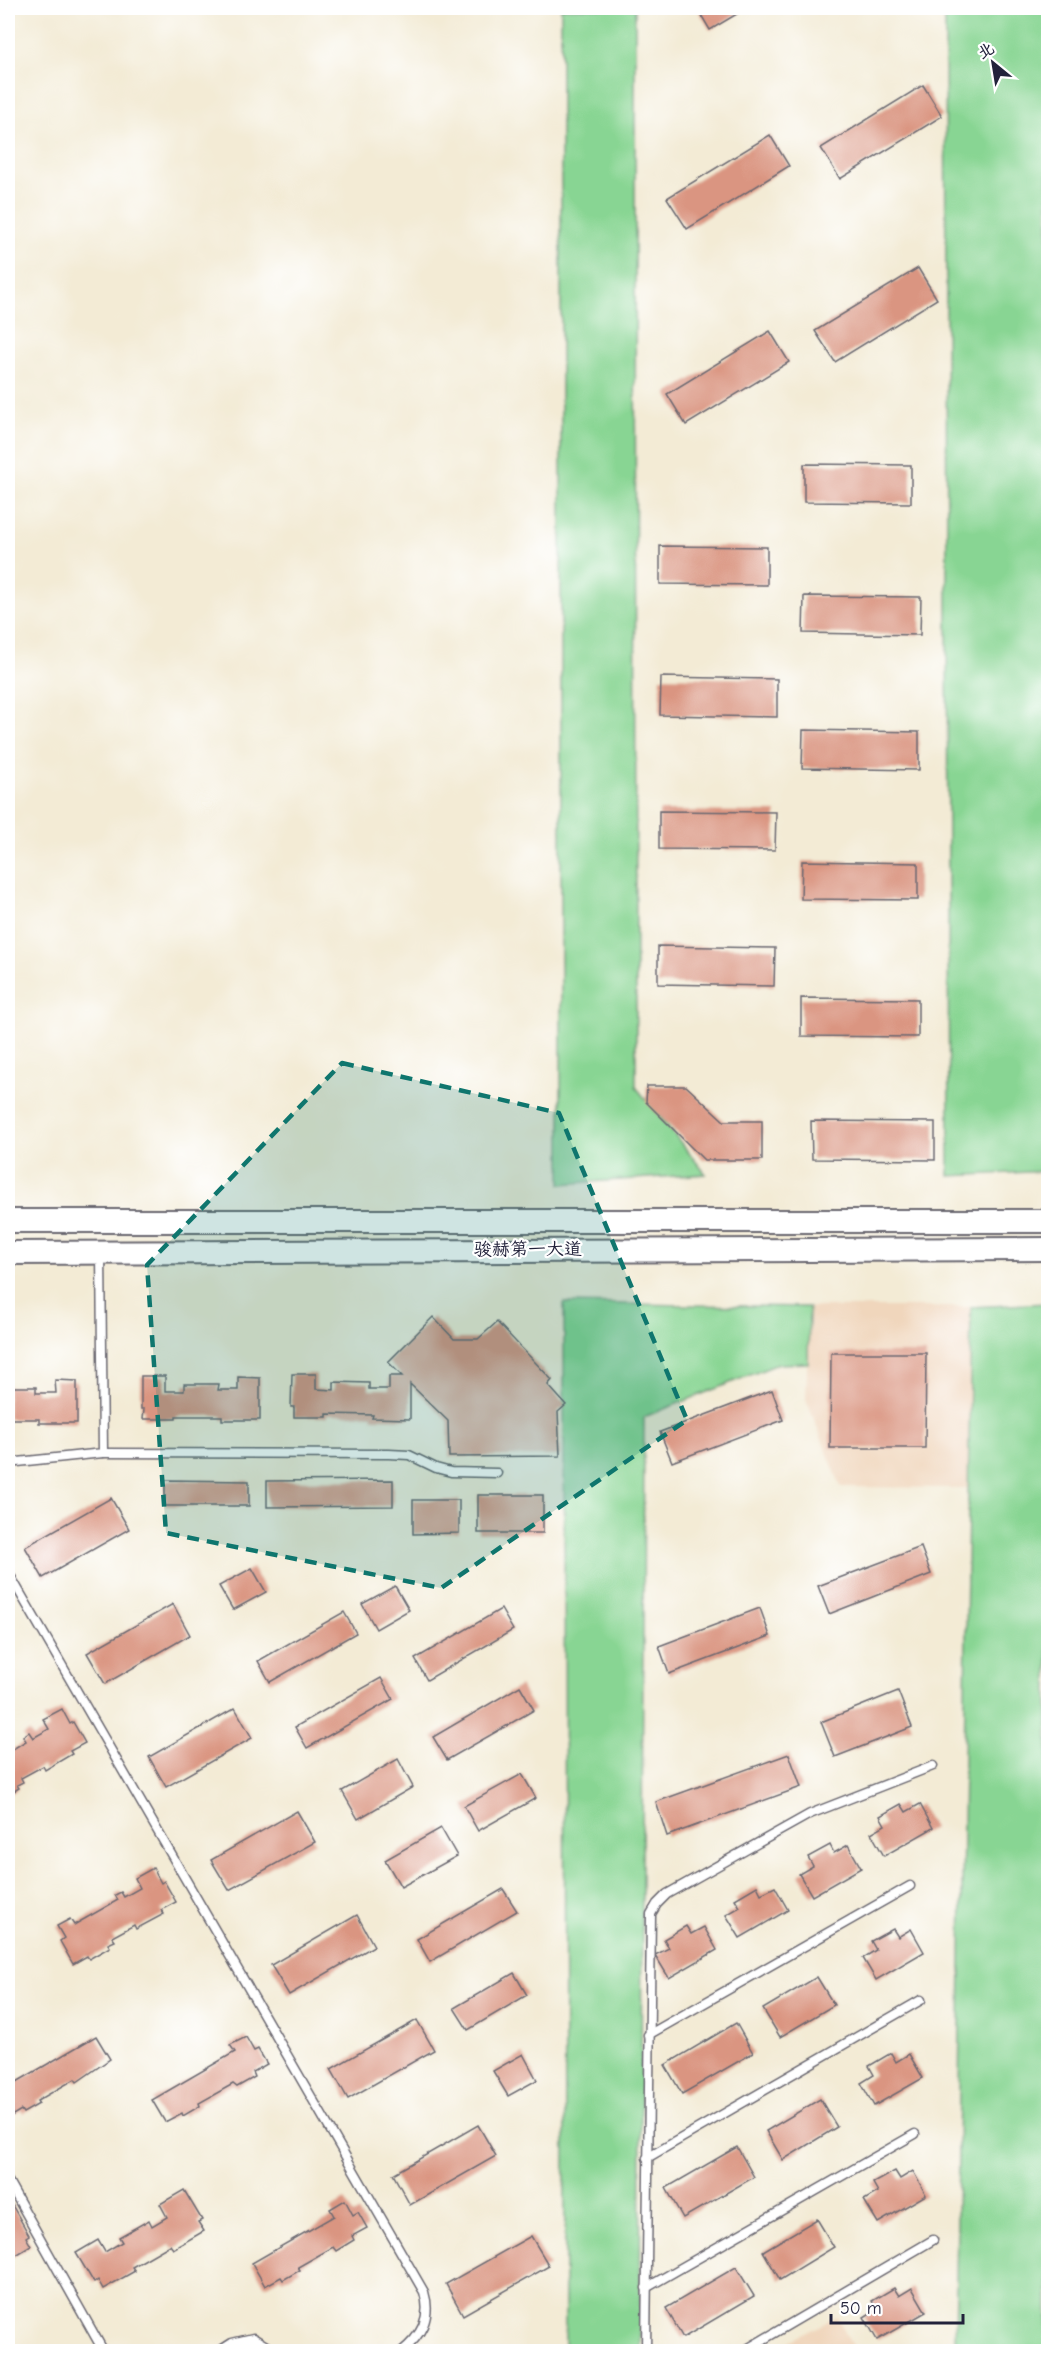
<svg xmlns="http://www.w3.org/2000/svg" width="1056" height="2359" font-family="'Comic Neue','LXGW WenKai TC',sans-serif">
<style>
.built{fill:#f0d6bc}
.green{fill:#88d593;stroke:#557c67;stroke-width:1.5}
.building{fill:#da9581}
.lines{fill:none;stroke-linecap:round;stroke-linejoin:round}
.lane-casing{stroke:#6b6871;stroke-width:11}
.secondary-casing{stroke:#6b6871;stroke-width:26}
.lane{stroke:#fff;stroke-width:8}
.secondary{stroke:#fff;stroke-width:22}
.marked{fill:#0f766e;fill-opacity:0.2;stroke:#0f766e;stroke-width:4.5;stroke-dasharray:12 8;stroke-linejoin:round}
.labels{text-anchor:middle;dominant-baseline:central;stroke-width:4.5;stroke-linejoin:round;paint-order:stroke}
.street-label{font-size:18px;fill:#22223b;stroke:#fff}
</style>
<rect width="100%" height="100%" fill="#fff"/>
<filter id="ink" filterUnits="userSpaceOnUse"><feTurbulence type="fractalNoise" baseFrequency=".0167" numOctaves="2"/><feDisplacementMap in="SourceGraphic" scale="12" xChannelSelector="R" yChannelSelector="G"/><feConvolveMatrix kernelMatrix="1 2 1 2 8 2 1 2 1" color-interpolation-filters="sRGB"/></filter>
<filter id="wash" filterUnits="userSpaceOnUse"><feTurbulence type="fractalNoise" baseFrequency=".008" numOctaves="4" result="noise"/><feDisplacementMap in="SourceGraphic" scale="24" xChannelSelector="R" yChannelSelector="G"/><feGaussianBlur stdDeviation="1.35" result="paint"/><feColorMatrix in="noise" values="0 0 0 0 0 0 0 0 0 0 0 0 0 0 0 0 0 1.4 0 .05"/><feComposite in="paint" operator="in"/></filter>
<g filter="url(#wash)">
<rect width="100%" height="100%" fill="#f3ebd5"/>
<g class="built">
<path d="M 809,1307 L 971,1307 L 970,1488 L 841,1487 L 806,1399 Z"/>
<path d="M 837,2317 L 855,2351 L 771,2351 Z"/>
</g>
<g class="green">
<path d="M 561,8 L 635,8 L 636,1087 L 706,1174 L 561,1184 Z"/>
<path d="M 945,8 L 1048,8 L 1048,1171 L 949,1176 Z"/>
<path d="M 564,1303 L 809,1307 L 808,1363 L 778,1364 L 644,1417 L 640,2351 L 565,2351 Z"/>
<path d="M 1048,1303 L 1048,2351 L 955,2351 L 971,1307 Z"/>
</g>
<g id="blocks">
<g class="building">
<path d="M 697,8 L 747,8 L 710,30 Z"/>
<path d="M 923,85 L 942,116 L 840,179 L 821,148 Z"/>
<path d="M 770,135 L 789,166 L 687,229 L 667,198 Z"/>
<path d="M 918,268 L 937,299 L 835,362 L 815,331 Z"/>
<path d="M 770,331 L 789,362 L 686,425 L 667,394 Z"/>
<path d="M 804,464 L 911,465 L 911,503 L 804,502 Z"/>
<path d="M 660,546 L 767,547 L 767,585 L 660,584 Z"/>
<path d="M 804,596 L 921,597 L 920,635 L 803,633 Z"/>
<path d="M 661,677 L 777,679 L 777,717 L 660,715 Z"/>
<path d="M 803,730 L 919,732 L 919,770 L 802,768 Z"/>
<path d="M 659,811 L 776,812 L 775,850 L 659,849 Z"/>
<path d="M 802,861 L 918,863 L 918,900 L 801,899 Z"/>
<path d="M 658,946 L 775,948 L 774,986 L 658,984 Z"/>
<path d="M 801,998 L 918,999 L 918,1037 L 801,1036 Z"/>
<path d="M 647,1086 L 686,1086 L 724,1121 L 762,1121 L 762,1160 L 704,1160 L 646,1102 Z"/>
<path d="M 811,1121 L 935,1122 L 935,1160 L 812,1159 Z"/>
<path d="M 433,1317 L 454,1339 L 478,1339 L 497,1322 L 552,1380 L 548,1385 L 566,1405 L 558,1412 L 560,1456 L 449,1457 L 448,1421 L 410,1384 L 410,1419 L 372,1418 L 373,1415 L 327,1414 L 327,1417 L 294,1417 L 294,1407 L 291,1407 L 292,1374 L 316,1374 L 316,1389 L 334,1390 L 334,1382 L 369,1383 L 369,1389 L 389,1389 L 389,1376 L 402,1376 L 388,1362 Z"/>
<path d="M 831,1353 L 926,1353 L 925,1448 L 830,1448 Z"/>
<path d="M 141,1376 L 165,1376 L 165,1391 L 184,1391 L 184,1384 L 219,1384 L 218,1390 L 238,1390 L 238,1377 L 260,1378 L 260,1420 L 222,1420 L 222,1416 L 176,1416 L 176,1419 L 143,1419 L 144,1409 L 141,1409 Z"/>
<path d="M 55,1380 L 77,1381 L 77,1423 L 39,1423 L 39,1419 L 8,1419 L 8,1387 L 36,1387 L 36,1393 L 56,1393 Z"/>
<path d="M 772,1390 L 783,1420 L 672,1462 L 660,1432 Z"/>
<path d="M 165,1480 L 249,1481 L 249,1506 L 165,1506 Z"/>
<path d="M 393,1480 L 393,1506 L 267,1507 L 267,1481 Z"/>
<rect x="478" y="1495" width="65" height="38"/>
<path d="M 111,1498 L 129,1529 L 43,1578 L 25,1547 Z"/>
<path d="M 413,1500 L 459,1500 L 459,1533 L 413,1534 Z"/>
<path d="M 921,1547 L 931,1574 L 829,1614 L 818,1586 Z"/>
<path d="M 252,1568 L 266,1592 L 233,1610 L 219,1586 Z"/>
<path d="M 395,1586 L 409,1610 L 376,1629 L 362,1604 Z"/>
<path d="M 173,1604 L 190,1635 L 105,1684 L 87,1653 Z"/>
<path d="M 760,1608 L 770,1636 L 669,1674 L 659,1646 Z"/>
<path d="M 501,1609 L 513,1630 L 427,1680 L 415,1659 Z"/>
<path d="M 344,1612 L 356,1633 L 270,1682 L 258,1661 Z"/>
<path d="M 381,1678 L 393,1699 L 307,1748 L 295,1727 Z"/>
<path d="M 520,1686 L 534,1710 L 447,1760 L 433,1737 Z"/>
<path d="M 898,1691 L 912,1727 L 835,1757 L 821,1722 Z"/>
<path d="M 235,1708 L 252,1738 L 166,1787 L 149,1757 Z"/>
<path d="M 62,1709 L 70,1724 L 73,1722 L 85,1743 L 70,1751 L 72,1754 L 45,1770 L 43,1766 L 21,1778 L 23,1782 L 17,1785 L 19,1788 L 8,1795 L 8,1752 L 26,1741 L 23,1736 L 29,1732 L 33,1738 L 49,1729 L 43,1719 Z"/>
<path d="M 789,1754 L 801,1787 L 667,1836 L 656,1802 Z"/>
<path d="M 398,1759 L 413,1787 L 358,1819 L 342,1791 Z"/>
<path d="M 522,1774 L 536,1798 L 478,1831 L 464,1806 Z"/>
<path d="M 901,1804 L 906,1812 L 920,1804 L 933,1828 L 884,1856 L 871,1833 L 885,1825 L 880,1816 Z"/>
<path d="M 297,1811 L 315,1842 L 229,1890 L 211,1860 Z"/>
<path d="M 441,1828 L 457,1856 L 401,1887 L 385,1860 Z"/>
<path d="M 830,1845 L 834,1853 L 848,1845 L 861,1868 L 812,1896 L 799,1874 L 813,1866 L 808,1857 Z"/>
<path d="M 153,1868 L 161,1883 L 164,1881 L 176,1902 L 161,1910 L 164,1914 L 136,1929 L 134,1925 L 112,1937 L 115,1941 L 108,1944 L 110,1947 L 89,1959 L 87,1956 L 73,1964 L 60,1941 L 64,1938 L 57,1926 L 70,1919 L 74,1925 L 118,1900 L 115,1895 L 121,1892 L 124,1897 L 140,1888 L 135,1878 Z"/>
<path d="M 757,1886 L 761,1894 L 775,1887 L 788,1910 L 740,1938 L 726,1915 L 740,1907 L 735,1899 Z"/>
<path d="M 503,1889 L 517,1911 L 430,1962 L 417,1939 Z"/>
<path d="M 357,1915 L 374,1946 L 289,1995 L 271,1965 Z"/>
<path d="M 686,1926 L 691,1934 L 704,1927 L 717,1950 L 669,1978 L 655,1955 L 669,1948 L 664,1939 Z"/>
<path d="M 893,1929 L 898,1937 L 911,1929 L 924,1952 L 876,1980 L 863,1958 L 876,1950 L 871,1941 Z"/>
<path d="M 514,1973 L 527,1995 L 468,2030 L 454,2008 Z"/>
<path d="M 817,1977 L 834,2005 L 780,2037 L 763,2009 Z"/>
<path d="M 417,2020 L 434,2050 L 348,2099 L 331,2069 Z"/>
<path d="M 736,2023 L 753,2053 L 682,2094 L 665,2065 Z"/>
<path d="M 96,2036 L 110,2059 L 77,2082 L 75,2079 L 37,2101 L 39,2104 L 23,2113 L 21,2110 L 8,2118 L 8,2087 Z"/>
<path d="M 246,2037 L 254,2051 L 258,2049 L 267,2064 L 253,2072 L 255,2077 L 237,2087 L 233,2084 L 199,2103 L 200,2106 L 183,2116 L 182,2113 L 165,2122 L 152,2100 L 235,2052 L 230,2045 Z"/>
<path d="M 891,2053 L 896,2062 L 909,2054 L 923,2078 L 874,2106 L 861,2083 L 874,2075 L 869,2066 Z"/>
<path d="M 523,2054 L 537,2080 L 508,2096 L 493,2071 Z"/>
<path d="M 820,2099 L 837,2127 L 783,2160 L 766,2131 Z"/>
<path d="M 478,2125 L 496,2156 L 410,2205 L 393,2174 Z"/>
<path d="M 737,2147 L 754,2177 L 683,2218 L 666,2188 Z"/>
<path d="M 895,2171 L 900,2179 L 913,2171 L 926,2195 L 878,2223 L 864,2200 L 878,2192 L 873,2183 Z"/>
<path d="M 184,2190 L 202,2220 L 198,2222 L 204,2231 L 173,2249 L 170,2245 L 132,2267 L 135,2271 L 103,2289 L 98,2280 L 94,2283 L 76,2253 L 98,2240 L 105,2252 L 122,2242 L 119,2237 L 149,2220 L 152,2226 L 167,2217 L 160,2204 Z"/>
<path d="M 345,2200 L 353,2215 L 358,2212 L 367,2228 L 352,2236 L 354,2240 L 336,2251 L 333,2247 L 298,2267 L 300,2270 L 283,2280 L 281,2277 L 265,2286 L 252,2263 L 334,2216 L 330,2209 Z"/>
<path d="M 12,2205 L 29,2235 L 26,2237 L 31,2246 L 8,2260 L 8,2207 Z"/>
<path d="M 817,2219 L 834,2247 L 780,2280 L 763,2251 Z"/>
<path d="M 531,2236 L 549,2266 L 463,2315 L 446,2284 Z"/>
<path d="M 736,2267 L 754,2296 L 683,2338 L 666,2308 Z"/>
<path d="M 894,2288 L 899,2296 L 912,2288 L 926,2312 L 877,2340 L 864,2317 L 877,2309 L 872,2301 Z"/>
</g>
</g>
</g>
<g filter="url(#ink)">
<use href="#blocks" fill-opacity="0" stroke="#6b6871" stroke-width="1.5"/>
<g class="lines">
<g class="lane-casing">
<g id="lane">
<path d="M 103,1453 L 389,1454 L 409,1455 L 436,1468 L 451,1472 L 497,1473"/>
<path d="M 8,1463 L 103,1453 L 101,1253"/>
<path d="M 8,1572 L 424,2292 C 432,2318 421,2336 401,2352"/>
<path d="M 648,2035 L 910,1886"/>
<path d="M 647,2158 L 921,2000"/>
<path d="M 8,2181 L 104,2352"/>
<path d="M 646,2288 L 915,2134"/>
<path d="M 218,2352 L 232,2343 L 253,2338 L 276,2352"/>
<path d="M 646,2352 L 651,1914 L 657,1904 L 667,1894 L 810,1814 L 933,1766"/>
<path d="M 742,2352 L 933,2240"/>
</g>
</g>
<g class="secondary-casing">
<g id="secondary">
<path d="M 8,1221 L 1048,1221"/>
<path d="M 8,1253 L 1048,1249"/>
</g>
</g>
<use href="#lane" class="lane"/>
<use href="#secondary" class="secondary"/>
</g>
</g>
<path class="marked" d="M 342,1063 L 559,1113 L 687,1420 L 441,1588 L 166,1533 L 147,1265 Z"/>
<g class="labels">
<g class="street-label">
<text x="528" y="1249">骏赫第一大道</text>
</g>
</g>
<rect width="1056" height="2359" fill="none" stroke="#fff" stroke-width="30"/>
<g transform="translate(993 63) rotate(330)" stroke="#ffffff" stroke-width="4.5" paint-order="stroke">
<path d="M0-4.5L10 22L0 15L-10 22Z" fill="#22223b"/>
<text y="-9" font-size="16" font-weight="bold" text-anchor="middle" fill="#22223b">北</text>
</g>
<path d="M831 2314v9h132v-9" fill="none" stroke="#22223b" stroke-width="3"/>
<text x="840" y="2314" font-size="18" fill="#22223b" stroke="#ffffff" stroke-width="4.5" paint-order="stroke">50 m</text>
</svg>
